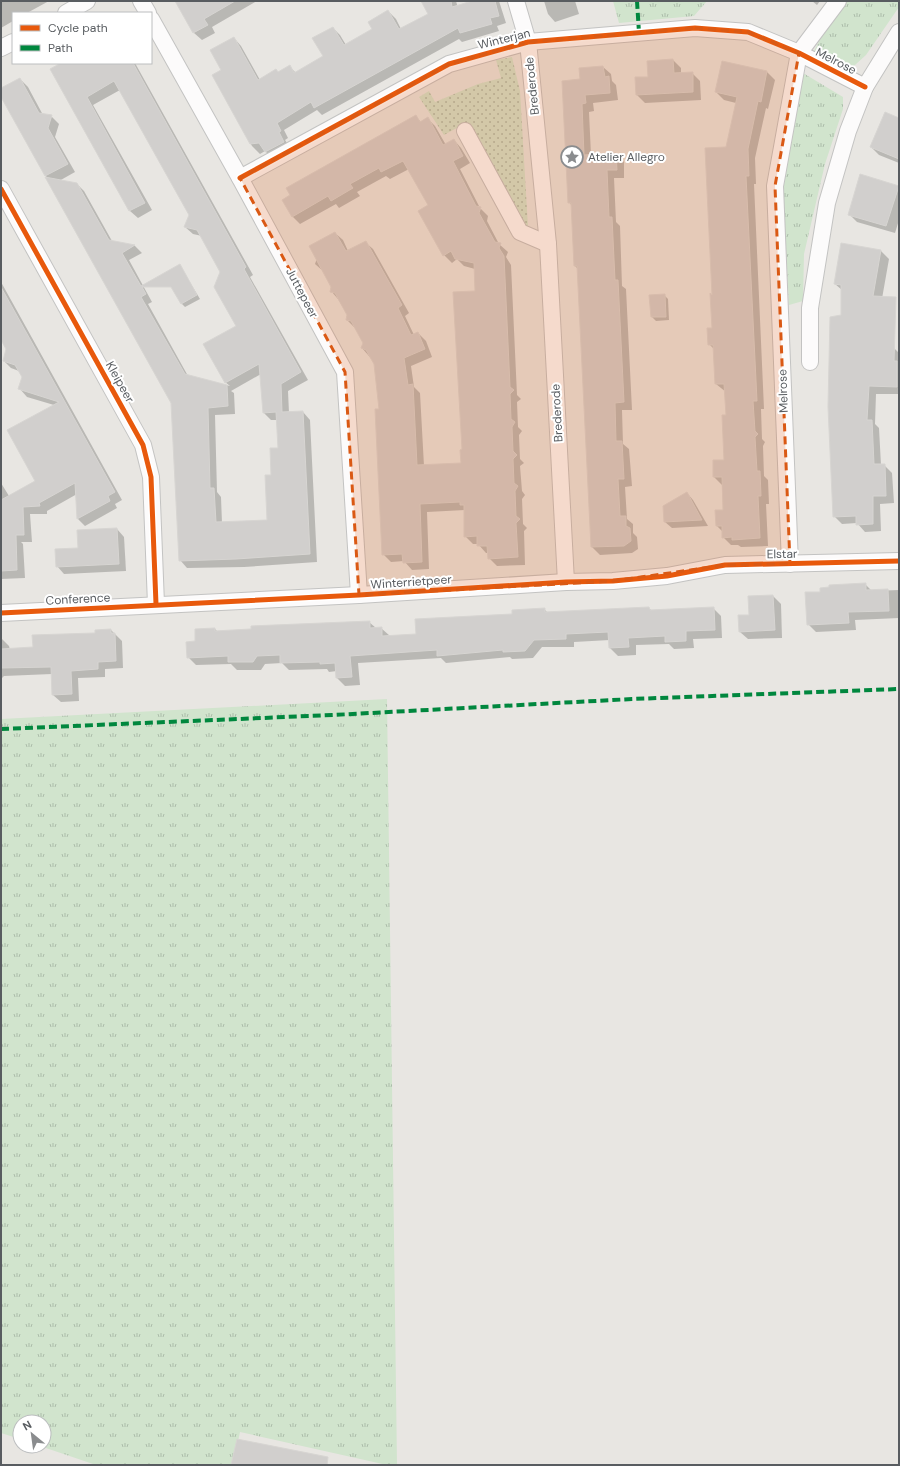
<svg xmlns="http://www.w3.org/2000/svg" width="900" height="1466" font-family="'DM Sans',sans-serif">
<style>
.grass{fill:url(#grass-tufts)}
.park{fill:url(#park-dots)}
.shadow{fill:#0003;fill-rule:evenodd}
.building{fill:#d1cfcd;stroke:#d7d5d2}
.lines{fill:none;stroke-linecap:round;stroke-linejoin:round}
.street-casing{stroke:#c3c3c2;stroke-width:18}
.street{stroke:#fcfbfb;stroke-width:16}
.quiet{stroke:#00873e;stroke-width:4;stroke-dasharray:8 4;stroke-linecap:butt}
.cycleway-casing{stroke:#fff;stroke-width:8}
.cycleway{stroke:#e8590c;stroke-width:5}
.marked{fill:#da5914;fill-opacity:0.2;stroke:#da5914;stroke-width:3;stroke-dasharray:8 5;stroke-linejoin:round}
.labels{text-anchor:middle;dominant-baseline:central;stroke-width:4;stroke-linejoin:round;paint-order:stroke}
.street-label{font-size:12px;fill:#585c60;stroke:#fff}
.poi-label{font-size:12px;fill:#585c60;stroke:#fff;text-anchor:start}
</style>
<defs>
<pattern id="grass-tufts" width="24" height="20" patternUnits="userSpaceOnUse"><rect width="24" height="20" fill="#d1e4cd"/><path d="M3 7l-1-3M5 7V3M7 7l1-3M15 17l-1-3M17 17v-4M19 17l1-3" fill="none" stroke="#acbcaa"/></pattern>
<pattern id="park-dots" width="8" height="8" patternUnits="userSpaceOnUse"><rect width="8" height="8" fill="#d1e4cd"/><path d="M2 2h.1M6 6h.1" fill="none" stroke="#acbcaa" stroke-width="1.8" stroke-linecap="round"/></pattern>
</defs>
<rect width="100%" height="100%" fill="#e8e6e2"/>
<g class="grass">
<path d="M 613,1 L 707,1 L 694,16 L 619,23 Z"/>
<path d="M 848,1 L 899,1 L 899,7 L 866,55 L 855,65 L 845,70 L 813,53 L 827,26 Z"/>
<path d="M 803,73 L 843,97 L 843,109 L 825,164 L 804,254 L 803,301 L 789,305 L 783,193 L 790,135 Z"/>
<path d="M 387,699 L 397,1465 L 387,1465 L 240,1432 L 233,1465 L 96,1465 L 40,1446 L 44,1446 L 44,1422 L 20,1422 L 20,1439 L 1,1433 L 1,719 Z"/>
</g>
<path class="park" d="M 512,57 L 520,91 L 528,227 L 520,227 L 464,124 L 444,135 L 419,97 L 429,91 L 435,102 L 478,84 L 501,78 L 496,60 Z"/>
<g class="shadow">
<path d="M 1,1 L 49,1 L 27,13 L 13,13 L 13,21 L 1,28 Z"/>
<path d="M 177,1 L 257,1 L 212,27 L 215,33 L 202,40 L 194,33 Z"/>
<path d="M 422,1 L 456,1 L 462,22 L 474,1 L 499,1 L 506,23 L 497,26 L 499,31 L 462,42 L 459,39 L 322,115 L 317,110 L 284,130 L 288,138 L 285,140 L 291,149 L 273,159 L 265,151 L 260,154 L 252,146 L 213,76 L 222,71 L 234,38 L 241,46 L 260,80 L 276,70 L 279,73 L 290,67 L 296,73 L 324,57 L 333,28 L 340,35 L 346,45 L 373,29 L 388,11 L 396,19 L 401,29 L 429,14 Z"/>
<path d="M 544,1 L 575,1 L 579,14 L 555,22 L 548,14 Z"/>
<path d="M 812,1 L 820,1 L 817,5 Z"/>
<path d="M 673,60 L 681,68 L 681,74 L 692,73 L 700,81 L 701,100 L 645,103 L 637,95 L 649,78 Z"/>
<path d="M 63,63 L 135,63 L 253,275 L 250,277 L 308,380 L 288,391 L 289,413 L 303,412 L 310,420 L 317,562 L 244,567 L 187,568 L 180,560 L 172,403 L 1,95 L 1,90 L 20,79 L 28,87 L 43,115 L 51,116 L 59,124 L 55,137 L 75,172 L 59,181 L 77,184 L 84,191 L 112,241 L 135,246 L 142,253 L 129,260 L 152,302 L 148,304 L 188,376 L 230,386 L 225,382 L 237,326 L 221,271 L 202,236 L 193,234 L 185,227 L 190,215 L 120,90 L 93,105 L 152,210 L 138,218 L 130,211 L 52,70 ZM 261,374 L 264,413 L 271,420 L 277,420 L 279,449 L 272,476 L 268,520 L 222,523 L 221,497 L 217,492 L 215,415 L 235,414 L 234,393 L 231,391 Z"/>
<path d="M 603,67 L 611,74 L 612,81 L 616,85 L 618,100 L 593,103 L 594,111 L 589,112 L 591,155 L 616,154 L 624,162 L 624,178 L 614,178 L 616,222 L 620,226 L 622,286 L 626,289 L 632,410 L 622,410 L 623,444 L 629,449 L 632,486 L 625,487 L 627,519 L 633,524 L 633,533 L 637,537 L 638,549 L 632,553 L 600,555 L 592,547 L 578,269 L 575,266 L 572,206 L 569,202 L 581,80 Z"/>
<path d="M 767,72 L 775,80 L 768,109 L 766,108 L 755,158 L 756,184 L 754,184 L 764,409 L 761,409 L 762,439 L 765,442 L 763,446 L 764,476 L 768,480 L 769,504 L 766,504 L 768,546 L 741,547 L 738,545 L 731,545 L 723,537 L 723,532 L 717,526 L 724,511 L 722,485 L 714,477 L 725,461 L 727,415 L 726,392 L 716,384 L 715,350 L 709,344 L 713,329 L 713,297 L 727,148 L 736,103 L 724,100 L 716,92 Z"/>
<path d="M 416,117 L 421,122 L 427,118 L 435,126 L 446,145 L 454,140 L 461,148 L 470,163 L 460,169 L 480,208 L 488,216 L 487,221 L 499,244 L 508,252 L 506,257 L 511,265 L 517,395 L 521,399 L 517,402 L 518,427 L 522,431 L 519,435 L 520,459 L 524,463 L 520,466 L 522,491 L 525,495 L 522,499 L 523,524 L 527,528 L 524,531 L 525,565 L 497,566 L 489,558 L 489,553 L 486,553 L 478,544 L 473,544 L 465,536 L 465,510 L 427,512 L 429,569 L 412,570 L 404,561 L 391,562 L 383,554 L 380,410 L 375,363 L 362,348 L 364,343 L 355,328 L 347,320 L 348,315 L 338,299 L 331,291 L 332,287 L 323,271 L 315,264 L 317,258 L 335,233 L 343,240 L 348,251 L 365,242 L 373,249 L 409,313 L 405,316 L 414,335 L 418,333 L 426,341 L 432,357 L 411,366 L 414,387 L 420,393 L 424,466 L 462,464 L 476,292 L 475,269 L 464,266 L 457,259 L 452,263 L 444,255 L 429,206 L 409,169 L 390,179 L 386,176 L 357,192 L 360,196 L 339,208 L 336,204 L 300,224 L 292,216 Z"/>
<path d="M 899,119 L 899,163 L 879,155 L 871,147 Z"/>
<path d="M 861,176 L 899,187 L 899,220 L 895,233 L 857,222 L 849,214 Z"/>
<path d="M 842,244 L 881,251 L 889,259 L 874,344 L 894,348 L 899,353 L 899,394 L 876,394 L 875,424 L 879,428 L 881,465 L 884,465 L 892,473 L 894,503 L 880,504 L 881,531 L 865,532 L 857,523 L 842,524 L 834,516 L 842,316 L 842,290 L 835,284 Z"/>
<path d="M 180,266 L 200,299 L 185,307 L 181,303 Z"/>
<path d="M 1,282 L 122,500 L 115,504 L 117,508 L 85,526 L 78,519 L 77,494 L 47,511 L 47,514 L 30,514 L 32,542 L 21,542 L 23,544 L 25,578 L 1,579 L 1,483 L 9,496 L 36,481 L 54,405 L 27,397 L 20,389 L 23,377 L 19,371 L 11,368 L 4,361 L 7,349 L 4,342 L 1,342 Z"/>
<path d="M 664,295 L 668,299 L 669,320 L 656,321 L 652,317 Z"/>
<path d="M 687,493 L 693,500 L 708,526 L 672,528 L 665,522 Z"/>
<path d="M 117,529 L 124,537 L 126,571 L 64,574 L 57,566 L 79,549 Z"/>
<path d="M 865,584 L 872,591 L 899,590 L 899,618 L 855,620 L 856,630 L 816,632 L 808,624 L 821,592 Z"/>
<path d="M 773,596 L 781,604 L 782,638 L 748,639 L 740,632 L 750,616 Z"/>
<path d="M 649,608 L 652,611 L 713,608 L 721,616 L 722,638 L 693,639 L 694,648 L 674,649 L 669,644 L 636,645 L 636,655 L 618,656 L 610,648 L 610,640 L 574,642 L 574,647 L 542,647 L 533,658 L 512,659 L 510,657 L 446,663 L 441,658 L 358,663 L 360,685 L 345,686 L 337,678 L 337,671 L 329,672 L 327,669 L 289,670 L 282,663 L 265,664 L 261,670 L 237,670 L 231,664 L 196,665 L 188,657 L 196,642 L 196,630 L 215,629 L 218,632 L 369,622 L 376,628 L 381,628 L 390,636 L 417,635 L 544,609 L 548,613 Z"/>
<path d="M 111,630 L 122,641 L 123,668 L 105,669 L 105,677 L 78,678 L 79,701 L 61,702 L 53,695 L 52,674 L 4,676 L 1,679 L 1,638 L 9,646 L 10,650 L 34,648 Z"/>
</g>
<g class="building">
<path d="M 175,1 L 235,1 L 204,19 L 208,25 L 193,33 Z"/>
<path d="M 421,1 L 451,1 L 452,7 L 472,1 L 495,1 L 499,16 L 490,18 L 492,24 L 460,33 L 458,28 L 314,108 L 311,102 L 277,123 L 281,131 L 279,132 L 284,142 L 265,152 L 259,143 L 250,144 L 212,75 L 221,70 L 210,50 L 234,37 L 258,80 L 276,69 L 278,72 L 290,65 L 294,73 L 323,56 L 312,38 L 333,27 L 344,45 L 372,29 L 368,22 L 388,10 L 399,29 L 428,14 Z"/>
<path d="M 673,59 L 674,73 L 693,72 L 693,92 L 636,95 L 635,77 L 648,77 L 647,61 Z"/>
<path d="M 722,61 L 767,71 L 761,102 L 758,101 L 748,149 L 749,176 L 746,176 L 757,401 L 753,401 L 755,431 L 758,434 L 755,437 L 757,471 L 760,471 L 761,496 L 758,496 L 760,538 L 732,540 L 732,537 L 722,538 L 722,526 L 716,526 L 715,510 L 723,510 L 722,477 L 713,477 L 713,460 L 724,460 L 722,415 L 726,415 L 724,384 L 715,384 L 713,345 L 708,345 L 707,328 L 712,328 L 710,293 L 712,295 L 705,148 L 726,147 L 737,97 L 715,92 Z"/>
<path d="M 61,63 L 133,63 L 246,267 L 244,269 L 301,372 L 281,384 L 282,412 L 303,411 L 310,554 L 236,559 L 179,561 L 171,403 L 45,177 L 77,183 L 109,240 L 135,245 L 122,253 L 141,286 L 180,264 L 197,295 L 181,304 L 171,287 L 142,287 L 146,294 L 141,297 L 185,374 L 227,385 L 228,406 L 208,408 L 210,488 L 214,488 L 216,522 L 267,520 L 265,475 L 271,475 L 270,448 L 278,448 L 276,412 L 263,413 L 259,364 L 225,383 L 203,344 L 236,326 L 214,287 L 220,272 L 197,230 L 184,227 L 189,215 L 114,81 L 87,97 L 145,203 L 129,211 L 50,69 Z"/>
<path d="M 603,66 L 605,77 L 609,76 L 610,93 L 585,95 L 586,103 L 582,104 L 584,155 L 616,153 L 617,170 L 607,170 L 609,217 L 612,217 L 615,280 L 618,280 L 624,402 L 615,403 L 616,441 L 622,441 L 624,479 L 618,479 L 620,516 L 626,516 L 626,526 L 630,528 L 631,541 L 624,546 L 591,547 L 577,266 L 574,266 L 571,203 L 568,203 L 562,81 L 580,79 L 579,68 Z"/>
<path d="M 20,78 L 39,113 L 52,115 L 48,128 L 68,164 L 45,176 L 1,97 L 1,88 Z"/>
<path d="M 885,112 L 899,118 L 899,159 L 870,147 Z"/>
<path d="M 416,115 L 420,122 L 428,117 L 443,145 L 454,139 L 463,156 L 453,161 L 476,206 L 481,207 L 479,213 L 495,242 L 501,243 L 499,248 L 504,256 L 510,387 L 514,390 L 510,394 L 511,419 L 515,422 L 512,427 L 513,451 L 517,455 L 513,459 L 514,483 L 518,486 L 515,491 L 516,516 L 520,519 L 516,523 L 518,557 L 488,559 L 487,546 L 477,546 L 477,536 L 464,537 L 464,505 L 460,505 L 460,502 L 420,504 L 422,562 L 403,563 L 402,554 L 382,555 L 375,409 L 379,409 L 374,364 L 366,350 L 361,348 L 363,343 L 351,321 L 346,320 L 347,315 L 335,293 L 330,292 L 331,287 L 309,246 L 335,232 L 346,251 L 366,241 L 402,305 L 398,308 L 411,335 L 418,332 L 425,349 L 404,358 L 408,385 L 413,384 L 417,465 L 461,463 L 460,450 L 462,449 L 453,292 L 475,291 L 474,263 L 455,259 L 451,251 L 443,256 L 418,211 L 428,205 L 403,161 L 381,172 L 379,168 L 350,184 L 353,188 L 331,201 L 328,196 L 292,217 L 282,200 L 290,195 L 286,188 Z"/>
<path d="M 860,174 L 899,186 L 886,226 L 848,215 Z"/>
<path d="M 841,243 L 881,250 L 873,296 L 896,297 L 894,361 L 897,361 L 897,387 L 869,386 L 867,420 L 872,420 L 874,464 L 885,464 L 886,496 L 873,496 L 873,524 L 856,525 L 856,516 L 833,517 L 828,407 L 830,317 L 841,315 L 841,285 L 834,284 Z"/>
<path d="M 1,287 L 115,492 L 108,496 L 110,501 L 77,519 L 75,483 L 39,503 L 40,506 L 23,507 L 24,535 L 16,535 L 17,570 L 1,571 L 1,500 L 35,481 L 7,430 L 59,402 L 18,389 L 22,377 L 15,365 L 3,361 L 6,349 L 1,340 Z"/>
<path d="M 665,294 L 666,317 L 651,317 L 649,295 Z"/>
<path d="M 687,492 L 702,520 L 664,522 L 663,506 Z"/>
<path d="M 117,528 L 119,564 L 56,567 L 55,549 L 78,548 L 77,530 Z"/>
<path d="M 866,583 L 866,590 L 888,589 L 889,611 L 848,612 L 849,623 L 807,625 L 805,592 L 820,592 L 820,588 L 829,587 L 829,585 Z"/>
<path d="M 773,595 L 775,630 L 739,632 L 738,615 L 749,615 L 748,596 Z"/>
<path d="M 649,607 L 650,610 L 714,607 L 715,630 L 686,631 L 686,641 L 665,642 L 665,636 L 628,638 L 629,647 L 609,648 L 608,632 L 566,634 L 566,639 L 534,640 L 525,651 L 503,652 L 503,650 L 437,656 L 437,650 L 350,656 L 352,677 L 336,678 L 335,663 L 320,664 L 320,662 L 280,663 L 280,655 L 257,656 L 253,662 L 228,662 L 228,656 L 187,658 L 186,642 L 195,641 L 195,629 L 215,628 L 215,631 L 251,629 L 251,626 L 370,621 L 370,628 L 382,627 L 382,636 L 416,634 L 415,619 L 512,614 L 512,610 L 545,608 L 545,612 Z"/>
<path d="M 111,629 L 111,633 L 115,633 L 116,661 L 98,662 L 98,669 L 71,671 L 72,694 L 52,695 L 51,667 L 1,668 L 1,649 L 33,647 L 32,635 L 95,633 L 95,630 Z"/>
<path d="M 237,1439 L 328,1457 L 327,1465 L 231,1465 Z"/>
</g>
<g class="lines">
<g class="street-casing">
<g id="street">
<path d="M 141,1 L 148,13"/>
<path d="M 516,1 L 528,42 L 548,244 L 566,582"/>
<path d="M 66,13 L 87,1"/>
<path d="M 151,19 L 240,178 L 345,372 L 359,595"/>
<path d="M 1,48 L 13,42"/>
<path d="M 465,131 L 520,232 L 548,244"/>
<path d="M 240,178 L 449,64 L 528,42 L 695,28 L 748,32 L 799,53 L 865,87"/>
<path d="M 1,189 L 143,445 L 151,477 L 156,604"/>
<path d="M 810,362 L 810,308 L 827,203 L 848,131 L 865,87 L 899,32"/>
<path d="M 790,564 L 775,186 L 799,53 L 838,1"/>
<path d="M 1,613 L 359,595 L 566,582 L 613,581 L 667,576 L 725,565 L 899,561"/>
</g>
</g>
<use href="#street" class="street"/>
<g class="quiet">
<path d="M 637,1 L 639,33"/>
<path d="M 1,729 L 333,715 L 632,699 L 899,689"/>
</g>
<g class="cycleway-casing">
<g id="cycleway">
<path d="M 240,178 L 449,64 L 528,42 L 695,28 L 748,32 L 799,53 L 865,87"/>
<path d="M 1,189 L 143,445 L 151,477 L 156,604"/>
<path d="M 1,613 L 359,595 L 566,582 L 613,581 L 667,576 L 725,565 L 899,561"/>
</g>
</g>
<use href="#cycleway" class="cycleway"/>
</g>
<path class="marked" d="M 695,28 L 748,32 L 799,53 L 775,186 L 790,564 L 725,565 L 613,581 L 359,595 L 345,372 L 240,178 L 449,64 L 528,42 Z"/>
<defs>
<g id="sight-ring" transform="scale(1.15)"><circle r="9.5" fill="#fff" stroke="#8a8c8e" stroke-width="1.5"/><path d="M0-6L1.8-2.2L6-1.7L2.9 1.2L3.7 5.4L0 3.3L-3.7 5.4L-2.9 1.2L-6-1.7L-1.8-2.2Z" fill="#8a8c8e"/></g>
</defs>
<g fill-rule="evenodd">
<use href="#sight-ring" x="572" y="157"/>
</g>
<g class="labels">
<g class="street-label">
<text transform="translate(504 39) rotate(-14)">Winterjan</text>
<text transform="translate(836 61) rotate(27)">Melrose</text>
<text transform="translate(532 86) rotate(-96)">Brederode</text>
<text transform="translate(302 293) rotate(62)">Juttepeer</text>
<text transform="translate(120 382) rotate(61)">Kleipeer</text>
<text transform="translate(783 391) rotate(-92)">Melrose</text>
<text transform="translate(557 413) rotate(-93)">Brederode</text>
<text transform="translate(782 554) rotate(-1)">Elstar</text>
<text transform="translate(411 582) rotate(-4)">Winterrietpeer</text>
<text transform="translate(78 599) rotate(-3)">Conference</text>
</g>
<g class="poi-label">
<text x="588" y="157">Atelier Allegro</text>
</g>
</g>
<rect width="900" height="1466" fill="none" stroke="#585c60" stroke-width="4"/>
<rect x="12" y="12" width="140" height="52" fill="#ffffff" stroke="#bcbebf"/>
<rect x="20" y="25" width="20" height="6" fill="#e8590c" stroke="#bcbebf"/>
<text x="48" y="32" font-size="12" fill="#585c60">Cycle path</text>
<rect x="20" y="45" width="20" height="6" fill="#00873e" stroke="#bcbebf"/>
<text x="48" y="52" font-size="12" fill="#585c60">Path</text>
<g transform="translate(32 1434) rotate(331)"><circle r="19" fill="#ffffff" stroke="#bcbebf"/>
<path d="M0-3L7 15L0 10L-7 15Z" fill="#8a8c8e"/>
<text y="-6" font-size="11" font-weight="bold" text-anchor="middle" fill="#585c60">N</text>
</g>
</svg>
